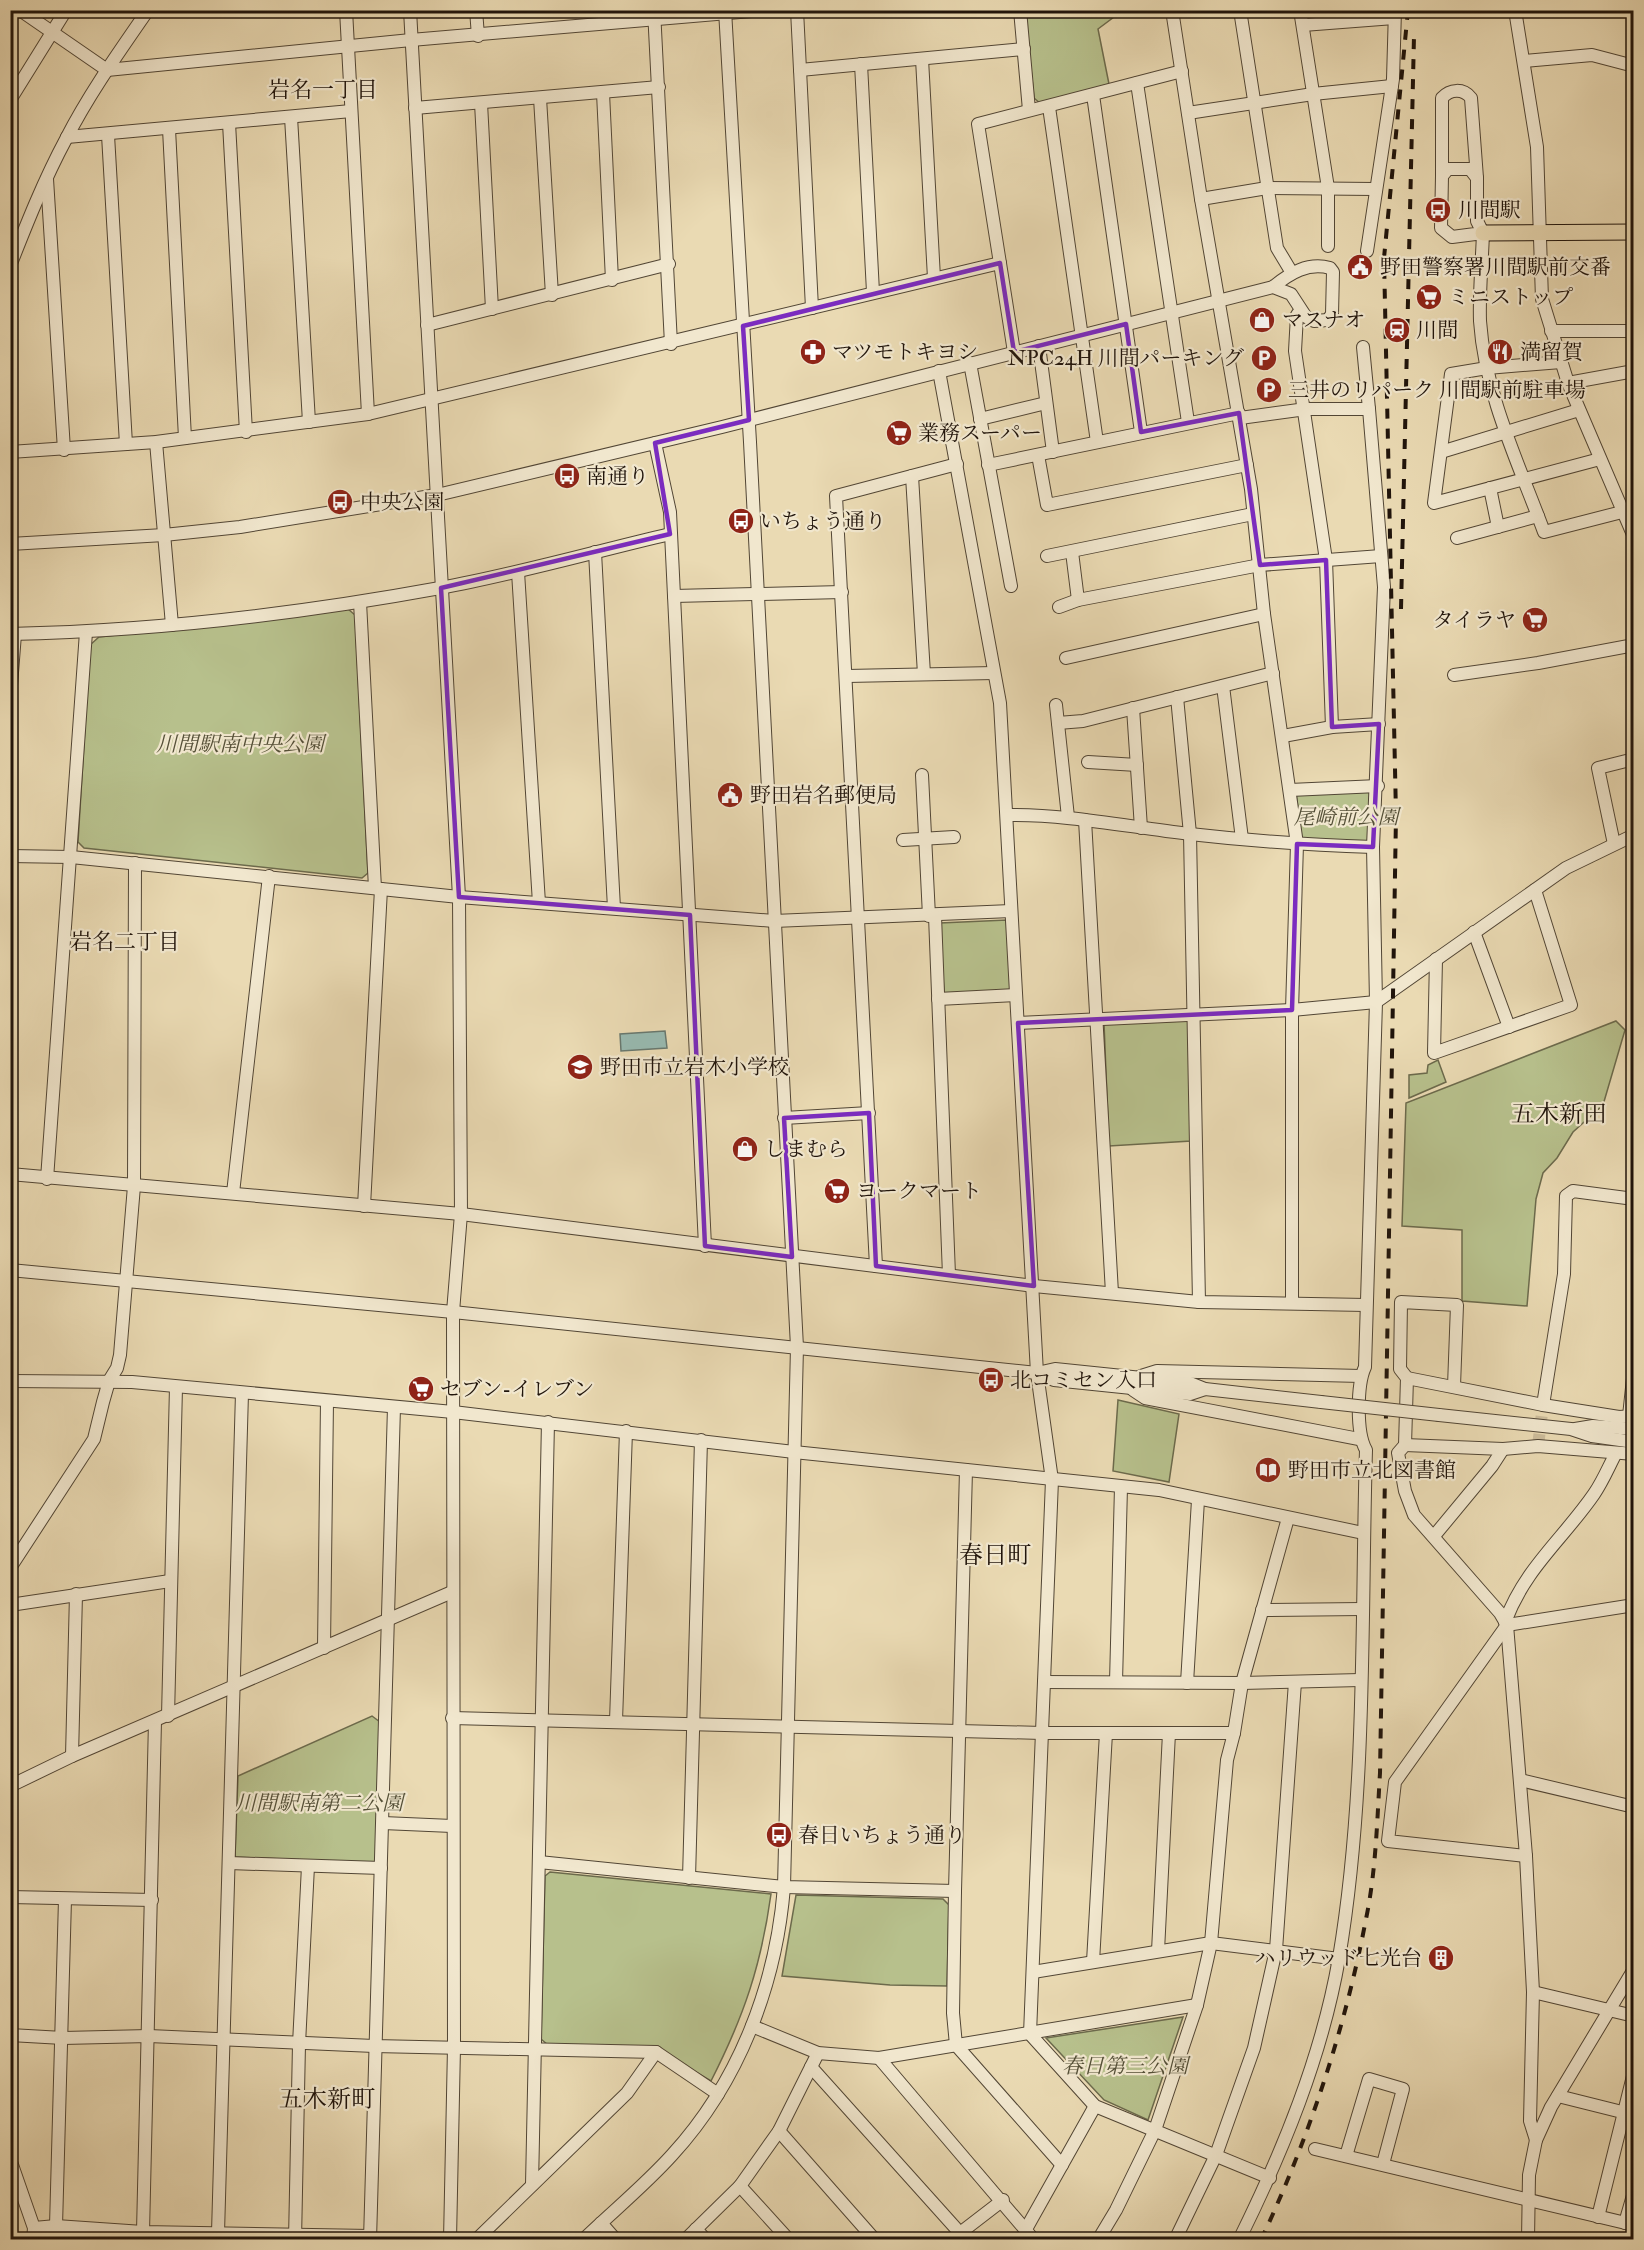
<svg xmlns="http://www.w3.org/2000/svg" width="1644" height="2250" font-family="'IM FELL Double Pica','Noto Serif JP',serif">
<style>
.green{fill:#b7c08c;stroke:#6c6a4c;stroke-width:1.5}
.water{fill:#98bab1;stroke:#68786f;stroke-width:1.5}
.lines{fill:none;stroke-linecap:round;stroke-linejoin:round}
.minor-tunnel{stroke:#ccbc9a;stroke-width:12;stroke-dasharray:12 6;stroke-linecap:butt}
.minor-casing{stroke:#524635;stroke-width:14}
.major-casing{stroke:#20140b;stroke-width:17}
.minor{stroke:#f1e7ce;stroke-width:12}
.major{stroke:#eadab3;stroke-width:15}
.rail{stroke:#20140b;stroke-width:4;stroke-dasharray:10 10;stroke-linecap:butt}
.minor-bridge-casing{stroke:#524635;stroke-width:14;stroke-linecap:butt}
.minor-bridge{stroke:#f1e7ce;stroke-width:12}
.marked{fill:none;stroke:#7b2cbf;stroke-width:4.5;stroke-linejoin:round}
.labels{text-anchor:middle;dominant-baseline:central;stroke-width:4.5;stroke-linejoin:round;paint-order:stroke}
.poi-label{font-size:21px;fill:#20140b;stroke:#f1e7ce;text-anchor:start}
.park-label{font-size:21px;font-style:italic;fill:#555038;stroke:#f1e7ce}
.neighbourhood-label{font-size:22px;fill:#20140b;stroke:#f1e7ce}
.quarter-label{font-size:24px;fill:#20140b;stroke:#f1e7ce}
</style>
<rect width="100%" height="100%" fill="#eadab3"/>
<filter id="stains"><feTurbulence type="fractalNoise" baseFrequency=".00333" numOctaves="4"/><feColorMatrix values="0 0 0 0 .2 0 0 0 0 .09 0 0 0 0 .02 0 0 0 .5 -.17"/></filter>
<radialGradient id="worn" r=".72"><stop offset=".6" stop-color="#630" stop-opacity="0"/><stop offset="1" stop-color="#630" stop-opacity=".3"/></radialGradient>
<g class="green">
<path d="M 1025,11 L 1122,11 L 1098,29 L 1109,84 L 1041,104 L 1034,98 Z"/>
<path d="M 348,609 L 355,615 L 368,873 L 362,878 L 84,848 L 78,842 L 90,645 L 99,637 Z"/>
<path d="M 1374,790 L 1370,842 L 1302,840 L 1296,793 Z"/>
<path d="M 1007,920 L 1011,992 L 944,995 L 940,923 Z"/>
<path d="M 1188,1021 L 1191,1141 L 1109,1146 L 1104,1023 Z"/>
<path d="M 1616,1021 L 1625,1030 L 1603,1105 L 1573,1132 L 1557,1158 L 1543,1173 L 1536,1199 L 1527,1306 L 1462,1301 L 1462,1230 L 1402,1226 L 1406,1103 Z"/>
<path d="M 1438,1060 L 1446,1082 L 1409,1098 L 1409,1075 L 1427,1073 L 1428,1065 Z"/>
<path d="M 1118,1400 L 1179,1414 L 1169,1482 L 1113,1471 Z"/>
<path d="M 372,1716 L 380,1722 L 376,1863 L 235,1857 L 238,1776 Z"/>
<path d="M 550,1872 L 771,1894 C 761,1966 744,2016 711,2081 L 653,2047 L 548,2045 L 541,2039 L 545,1876 Z"/>
<path d="M 796,1895 L 943,1899 L 949,1905 L 947,1986 L 890,1985 L 782,1976 Z"/>
<path d="M 1183,2017 L 1148,2120 L 1104,2100 L 1046,2038 Z"/>
</g>
<path class="water" d="M 665,1031 L 667,1048 L 621,1051 L 620,1034 Z"/>
<g class="lines">
<path class="minor-tunnel" d="M 1538,1446 L 1543,1405"/>
<g class="minor-casing">
<g id="minor">
<path d="M 20,10 L 107,70 L 411,40 L 764,10"/>
<path d="M 346,10 L 368,414"/>
<path d="M 410,10 L 459,897 L 461,1214 L 453,1312 L 454,2047 L 450,2240"/>
<path d="M 476,10 L 478,36"/>
<path d="M 654,10 L 671,344"/>
<path d="M 797,10 L 812,308"/>
<path d="M 1020,10 L 1029,110"/>
<path d="M 1172,10 L 1201,199 L 1251,489 L 1264,614 L 1297,844 L 1292,1010 L 1292,1303"/>
<path d="M 1240,10 L 1277,248 L 1292,273"/>
<path d="M 1300,10 L 1328,188 L 1328,246"/>
<path d="M 1515,10 L 1537,147 L 1542,299 L 1568,383 L 1634,537"/>
<path d="M 1303,25 L 1394,18"/>
<path d="M 922,59 L 934,278"/>
<path d="M 1524,61 L 1592,55 L 1634,66"/>
<path d="M 861,64 L 873,292"/>
<path d="M 800,70 L 1024,49"/>
<path d="M 1137,83 L 1188,422"/>
<path d="M 603,93 L 612,280"/>
<path d="M 1093,95 L 1141,432"/>
<path d="M 540,98 L 552,295"/>
<path d="M 10,100 L 66,10"/>
<path d="M 481,103 L 492,309"/>
<path d="M 1049,107 L 1097,442"/>
<path d="M 415,108 L 659,87"/>
<path d="M 1188,113 L 1313,94 L 1392,86"/>
<path d="M 291,117 L 309,422"/>
<path d="M 229,123 L 246,432"/>
<path d="M 169,129 L 185,438"/>
<path d="M 108,135 L 126,444"/>
<path d="M 67,137 L 351,111"/>
<path d="M 1442,176 L 1442,98 C 1450,89 1463,88 1471,98 L 1477,178"/>
<path d="M 47,179 L 64,450"/>
<path d="M 1201,199 L 1267,188 L 1375,189"/>
<path d="M 1483,233 L 1452,237 L 1441,228 L 1442,176 L 1448,169 L 1470,169 L 1477,178 L 1477,221 L 1483,233 C 1482,262 1479,292 1480,321 C 1485,395 1519,464 1544,532 L 1622,512"/>
<path d="M 1367,251 L 1393,79 L 1395,10"/>
<path d="M 10,266 C 27,223 44,180 66,139 C 89,94 119,52 148,10"/>
<path d="M 1300,311 L 1297,315 L 1295,351 L 1326,560 L 1332,727"/>
<path d="M 427,325 L 669,264"/>
<path d="M 1551,331 L 1634,331"/>
<path d="M 1039,346 L 1053,452"/>
<path d="M 1363,347 L 1369,409"/>
<path d="M 1014,352 L 978,124 L 1182,71"/>
<path d="M 1561,362 L 1487,368 L 1451,374 L 1434,503 L 1600,459"/>
<path d="M 970,363 L 1011,586"/>
<path d="M 939,371 L 1000,703 L 1037,1373 L 1052,1480 L 1030,2034 L 1095,2106 L 1270,2178"/>
<path d="M 1568,383 L 1634,371"/>
<path d="M 980,419 L 1046,403"/>
<path d="M 156,442 L 172,625"/>
<path d="M 655,443 L 670,512 L 705,1246"/>
<path d="M 10,452 L 156,442 L 368,414 L 1000,263"/>
<path d="M 1441,452 L 1579,410"/>
<path d="M 1038,455 L 1047,505 L 1247,465"/>
<path d="M 988,465 L 1239,413"/>
<path d="M 912,476 L 924,674"/>
<path d="M 1490,488 L 1498,527"/>
<path d="M 1457,538 L 1538,516"/>
<path d="M 10,544 L 164,535 L 240,527 L 437,495 L 722,427 L 1273,287 L 1291,294 L 1306,317 L 1314,321 L 1328,320 L 1332,314 L 1333,272 L 1330,268 C 1308,262 1290,273 1273,287"/>
<path d="M 595,552 L 614,908"/>
<path d="M 1072,552 L 1078,600"/>
<path d="M 1047,556 L 1253,514"/>
<path d="M 518,572 L 539,903"/>
<path d="M 674,596 L 842,592"/>
<path d="M 360,602 L 375,888"/>
<path d="M 1059,607 L 1078,600 L 1260,565 L 1381,556"/>
<path d="M 10,634 C 154,631 298,614 440,588 C 517,574 593,552 670,534"/>
<path d="M 1066,658 L 1264,614"/>
<path d="M 1454,675 L 1538,663 L 1634,645"/>
<path d="M 847,676 L 994,673"/>
<path d="M 1223,686 L 1242,839"/>
<path d="M 1177,697 L 1190,834 L 1199,1302"/>
<path d="M 10,698 L 15,634"/>
<path d="M 1056,705 L 1068,817"/>
<path d="M 1133,708 L 1141,828"/>
<path d="M 1058,723 L 1083,721 L 1273,673"/>
<path d="M 1283,736 L 1332,727 L 1379,724"/>
<path d="M 1088,762 L 1137,765"/>
<path d="M 922,775 L 929,916"/>
<path d="M 1290,790 L 1378,786"/>
<path d="M 1007,815 C 1068,814 1128,827 1190,834 C 1251,841 1312,845 1373,847"/>
<path d="M 1085,820 L 1112,1293"/>
<path d="M 903,840 L 954,837"/>
<path d="M 1614,844 L 1598,768 L 1634,759"/>
<path d="M 10,856 L 71,857 L 459,897 L 774,921 L 1011,911"/>
<path d="M 935,916 L 949,1275"/>
<path d="M 1474,932 L 1509,1027"/>
<path d="M 1436,959 L 1434,1053 L 1571,1005 L 1535,890"/>
<path d="M 938,999 L 1016,995"/>
<path d="M 1018,1023 L 1292,1010 L 1376,1002 L 1566,868 L 1634,835"/>
<path d="M 784,1118 L 869,1113"/>
<path d="M 10,1174 L 461,1214 L 1034,1286 L 1199,1302 L 1366,1305"/>
<path d="M 47,1179 L 86,632"/>
<path d="M 233,1193 L 269,876"/>
<path d="M 364,1206 L 381,889"/>
<path d="M 876,1266 L 836,496 L 957,464"/>
<path d="M 10,1270 L 453,1312 L 1037,1373 L 1054,1380 L 1190,1394 L 1205,1389"/>
<path d="M 1037,1373 L 1055,1369 L 1190,1383 L 1205,1389 L 1321,1402"/>
<path d="M 1141,1376 L 1157,1371 L 1361,1376"/>
<path d="M 1407,1378 L 1543,1405 L 1619,1417 L 1634,1416"/>
<path d="M 10,1381 L 132,1382 L 453,1412 L 794,1452 L 1159,1490 L 1363,1533"/>
<path d="M 1454,1386 L 1457,1305 L 1401,1302 L 1400,1369 L 1407,1378 L 1405,1445 L 1398,1453 L 1405,1491 L 1414,1515 L 1500,1613 L 1507,1625 L 1526,1856 L 1533,1992 L 1530,2121 L 1536,2140"/>
<path d="M 1133,1390 L 1145,1398 L 1359,1439"/>
<path d="M 1543,1405 L 1564,1274 L 1566,1196 L 1573,1191 L 1634,1199"/>
<path d="M 1439,1415 L 1571,1429 L 1592,1436 L 1634,1442"/>
<path d="M 1629,1416 L 1634,1369"/>
<path d="M 1575,1429 L 1593,1426 L 1634,1429"/>
<path d="M 1405,1445 L 1503,1449 L 1538,1446 L 1634,1454"/>
<path d="M 966,1470 L 955,1891 L 953,2013 L 956,2045 L 1062,2165"/>
<path d="M 1434,1536 L 1492,1466 L 1503,1449"/>
<path d="M 10,1568 L 94,1439 L 103,1402 L 109,1381 L 117,1368 L 120,1355 L 134,1186 L 135,863"/>
<path d="M 10,1605 L 170,1581"/>
<path d="M 1262,1610 L 1362,1609"/>
<path d="M 1505,1622 C 1525,1568 1563,1539 1594,1494 C 1603,1481 1609,1466 1616,1453"/>
<path d="M 324,1648 L 327,1401"/>
<path d="M 1044,1682 L 1242,1683 L 1360,1680"/>
<path d="M 1116,1682 L 1121,1487"/>
<path d="M 1187,1683 L 1198,1500"/>
<path d="M 168,1716 L 176,1387"/>
<path d="M 452,1718 L 1042,1733 L 1234,1733"/>
<path d="M 616,1721 L 626,1431"/>
<path d="M 72,1756 L 76,1594"/>
<path d="M 1520,1780 L 1634,1807"/>
<path d="M 10,1786 L 72,1756 L 452,1592"/>
<path d="M 383,1823 L 452,1826"/>
<path d="M 1526,1856 L 1388,1841 L 1395,1782 L 1507,1625 L 1634,1605"/>
<path d="M 539,1862 L 784,1887 L 955,1891"/>
<path d="M 229,1863 L 381,1868"/>
<path d="M 689,1878 L 701,1440"/>
<path d="M 10,1897 L 152,1900"/>
<path d="M 1158,1951 L 1169,1733"/>
<path d="M 1093,1962 L 1106,1733"/>
<path d="M 1033,1972 L 1211,1943 L 1339,1959"/>
<path d="M 1533,1992 L 1634,2016"/>
<path d="M 752,2026 L 818,2053 L 879,2058 L 1197,2005"/>
<path d="M 10,2035 L 63,2038 L 149,2036 L 374,2046 L 656,2052 L 718,2094"/>
<path d="M 879,2058 L 1034,2240"/>
<path d="M 811,2067 L 960,2233"/>
<path d="M 1558,2096 L 1634,2115"/>
<path d="M 779,2131 L 875,2240"/>
<path d="M 1315,2149 L 1634,2225"/>
<path d="M 1346,2156 L 1369,2079 L 1403,2089 L 1383,2164"/>
<path d="M 10,2159 L 34,2228 L 33,2240"/>
<path d="M 532,2185 L 548,1422"/>
<path d="M 740,2186 L 789,2240"/>
<path d="M 1598,2217 L 1634,2072"/>
<path d="M 601,2223 L 616,2240"/>
<path d="M 1625,2223 L 1634,2192"/>
<path d="M 56,2226 L 65,1899"/>
<path d="M 34,2228 L 56,2226 L 143,2232 L 370,2236"/>
<path d="M 696,2229 L 706,2240"/>
<path d="M 1026,2229 L 1095,2106"/>
<path d="M 143,2232 L 155,1721"/>
<path d="M 218,2233 L 242,1393"/>
<path d="M 295,2240 L 299,2044 L 308,1866"/>
<path d="M 370,2240 L 394,1407"/>
<path d="M 476,2240 L 627,2093 L 656,2052"/>
<path d="M 583,2240 C 612,2212 645,2185 672,2155 C 739,2082 776,1985 784,1887 L 797,1347 L 750,442 L 725,10"/>
<path d="M 685,2240 L 740,2186 L 779,2131 L 818,2053"/>
<path d="M 951,2240 L 1003,2200"/>
<path d="M 1098,2240 L 1116,2210 L 1155,2130 L 1197,2005 L 1211,1943 L 1227,1760 L 1234,1733 L 1242,1683 L 1288,1518"/>
<path d="M 1175,2240 L 1216,2155 L 1254,2048 L 1276,1950 L 1295,1682"/>
<path d="M 1239,2240 C 1283,2151 1322,2056 1339,1958 C 1367,1792 1361,1617 1366,1450 C 1356,1433 1357,1384 1365,1367 L 1376,1002 L 1373,847 L 1384,587 L 1369,409 L 1306,409 L 1240,418"/>
<path d="M 1528,2240 L 1529,2175 L 1536,2140 L 1551,2107 L 1634,1969"/>
</g>
</g>
<g class="major-casing">
<path id="major" d="M 1483,233 L 1634,232"/>
</g>
<use href="#minor" class="minor"/>
<use href="#major" class="major"/>
<g class="rail">
<path d="M 1401,609 L 1414,36"/>
<path d="M 1261,2240 C 1309,2138 1345,2029 1366,1919 C 1376,1871 1377,1822 1380,1773 L 1396,815 L 1384,258 L 1408,10"/>
</g>
<g class="minor-bridge-casing">
<path id="minor-bridge" d="M 1321,1402 L 1439,1415"/>
</g>
<use href="#minor-bridge" class="minor-bridge"/>
</g>
<path class="marked" d="M 1000,263 L 1014,352 L 1126,324 L 1141,432 L 1239,413 L 1260,565 L 1326,560 L 1332,727 L 1379,724 L 1373,847 L 1297,844 L 1292,1010 L 1018,1023 L 1034,1286 L 876,1266 L 869,1113 L 784,1118 L 792,1257 L 705,1246 L 690,915 L 459,897 L 441,588 L 670,534 L 655,443 L 749,420 L 743,326 Z"/>
<defs>
<g id="bus-disc" transform="scale(1.35)"><circle r="9.5" fill="#8f2418" stroke="#f1e7ce"/><path d="M-5-6H5V4H4V6H2V4H-2V6H-4V4H-5ZM-3.5-4V0h7V-4ZM-3.5 1.2v1.5H-2V1.2ZM2 1.2v1.5H3.5V1.2Z" fill="#fff"/></g>
<g id="civic-disc" transform="scale(1.35)"><circle r="9.5" fill="#8f2418" stroke="#f1e7ce"/><path d="M-.6-6.5H3V-4.5H.6V-3L4-1V1h2V6H-6V1h2V-1L-.6-3ZM-1.2 2.5V6h2.4V2.5Z" fill="#fff"/></g>
<g id="supermarket-disc" transform="scale(1.35)"><circle r="9.5" fill="#8f2418" stroke="#f1e7ce"/><path d="M-6-5.5h2.5l.6 2H6L4.5 2H-2.5L-4.4-4H-6ZM-1.5 3.2a1.3 1.3 0 1 0 .1 0ZM3 3.2a1.3 1.3 0 1 0 .1 0Z" fill="#fff"/></g>
<g id="shop-disc" transform="scale(1.35)"><circle r="9.5" fill="#8f2418" stroke="#f1e7ce"/><path d="M-5-2.5h2.3a2.7 3.5 0 0 1 5.4 0H5L5.5 6h-11ZM-1.5-2.5h3a1.5 2.3 0 0 0-3 0Z" fill="#fff"/></g>
<g id="station-disc" transform="scale(1.35)"><circle r="9.5" fill="#8f2418" stroke="#f1e7ce"/><path d="M-3-6H3Q5-6 5-4V2Q5 4 3 4L4.5 6H3L1.5 4h-3L-3 6H-4.5L-3 4Q-5 4-5 2V-4Q-5-6-3-6ZM-3.5-4v3h7v-3ZM-3.5 1v1.5H-2V1ZM2 1v1.5H3.5V1Z" fill="#fff"/></g>
<g id="pharmacy-disc" transform="scale(1.35)"><circle r="9.5" fill="#8f2418" stroke="#f1e7ce"/><path d="M-2-6h4v4h4v4h-4v4h-4v-4h-4v-4h4Z" fill="#fff"/></g>
<g id="restaurant-disc" transform="scale(1.35)"><circle r="9.5" fill="#8f2418" stroke="#f1e7ce"/><path d="M-5-6h1v4h1v-4h1v4h1v-4h1v5L-1.5 .5V6h-2V.5L-5-1ZM5-6V6H3V1.5H1.5Q1.5-4 5-6Z" fill="#fff"/></g>
<g id="parking-disc" transform="scale(1.35)"><circle r="9.5" fill="#8f2418" stroke="#f1e7ce"/><path d="M-3.5-5.5H1a3.5 3.5 0 0 1 0 7H-1V5.5H-3.5ZM-1-3.4V-.6H.8a1.4 1.4 0 0 0 0-2.8Z" fill="#fff"/></g>
<g id="school-disc" transform="scale(1.35)"><circle r="9.5" fill="#8f2418" stroke="#f1e7ce"/><path d="M0-5L7-2L0 1L-7-2ZM-4 1L0 2.5L4 1V4Q0 6-4 4Z" fill="#fff"/></g>
<g id="library-disc" transform="scale(1.35)"><circle r="9.5" fill="#8f2418" stroke="#f1e7ce"/><path d="M-6-4Q-3-5.5-.7-3.5V5Q-3 3-6 4ZM6-4Q3-5.5 .7-3.5V5Q3 3 6 4Z" fill="#fff"/></g>
<g id="building-disc" transform="scale(1.35)"><circle r="9.5" fill="#8f2418" stroke="#f1e7ce"/><path d="M-4-6H4V6H1V3H-1V6H-4ZM-2.5-4.3h1.7v1.8h-1.7ZM.8-4.3h1.7v1.8H.8ZM-2.5-1h1.7V.8h-1.7ZM.8-1h1.7V.8H.8Z" fill="#fff"/></g>
</defs>
<g fill-rule="evenodd">
<use href="#bus-disc" x="1438" y="210"/>
<use href="#civic-disc" x="1360" y="267"/>
<use href="#supermarket-disc" x="1429" y="297"/>
<use href="#shop-disc" x="1262" y="320"/>
<use href="#station-disc" x="1397" y="330"/>
<use href="#pharmacy-disc" x="813" y="352"/>
<use href="#restaurant-disc" x="1500" y="352"/>
<use href="#parking-disc" x="1264" y="358"/>
<use href="#parking-disc" x="1269" y="390"/>
<use href="#supermarket-disc" x="899" y="433"/>
<use href="#bus-disc" x="567" y="476"/>
<use href="#bus-disc" x="340" y="502"/>
<use href="#bus-disc" x="741" y="521"/>
<use href="#supermarket-disc" x="1535" y="620"/>
<use href="#civic-disc" x="730" y="795"/>
<use href="#school-disc" x="580" y="1067"/>
<use href="#shop-disc" x="745" y="1149"/>
<use href="#supermarket-disc" x="837" y="1191"/>
<use href="#bus-disc" x="991" y="1380"/>
<use href="#supermarket-disc" x="421" y="1389"/>
<use href="#library-disc" x="1268" y="1470"/>
<use href="#bus-disc" x="779" y="1835"/>
<use href="#building-disc" x="1441" y="1958"/>
</g>
<g class="labels">
<g class="poi-label">
<text x="1458" y="210">川間駅</text>
<text x="1380" y="267">野田警察署川間駅前交番</text>
<text x="1448" y="297">ミニストップ</text>
<text x="1282" y="320">マスナオ</text>
<text x="1416" y="330">川間</text>
<text x="832" y="352">マツモトキヨシ</text>
<text x="1520" y="352">満留賀</text>
<text x="1244" y="358" text-anchor="end">NPC24H 川間パーキング</text>
<text x="1288" y="390">三井のリパーク 川間駅前駐車場</text>
<text x="918" y="433">業務スーパー</text>
<text x="586" y="476">南通り</text>
<text x="360" y="502">中央公園</text>
<text x="760" y="521">いちょう通り</text>
<text x="1516" y="620" text-anchor="end">タイラヤ</text>
<text x="750" y="795">野田岩名郵便局</text>
<text x="600" y="1067">野田市立岩木小学校</text>
<text x="764" y="1149">しまむら</text>
<text x="856" y="1191">ヨークマート</text>
<text x="1010" y="1380">北コミセン入口</text>
<text x="440" y="1389">セブン-イレブン</text>
<text x="1288" y="1470">野田市立北図書館</text>
<text x="798" y="1835">春日いちょう通り</text>
<text x="1422" y="1958" text-anchor="end">ハリウッド七光台</text>
</g>
<g class="park-label">
<text x="240" y="744">川間駅南中央公園</text>
<text x="1346" y="817">尾崎前公園</text>
<text x="319" y="1803">川間駅南第二公園</text>
<text x="1125" y="2066">春日第三公園</text>
</g>
<g class="neighbourhood-label">
<text x="323" y="90">岩名一丁目</text>
<text x="125" y="942">岩名二丁目</text>
</g>
<g class="quarter-label">
<text x="1559" y="1114">五木新田</text>
<text x="995" y="1555">春日町</text>
<text x="327" y="2099">五木新町</text>
</g>
</g>
<rect width="1644" height="2250" fill="none" stroke="#eadab3" stroke-width="36"/>
<rect x="12" y="12" width="1620" height="2226" fill="none" stroke="#20140b" stroke-width="3"/>
<rect x="18" y="18" width="1608" height="2214" fill="none" stroke="#20140b" stroke-width="1.5"/>
<rect width="100%" height="100%" filter="url(#stains)"/>
<rect width="100%" height="100%" fill="url(#worn)"/>
</svg>
